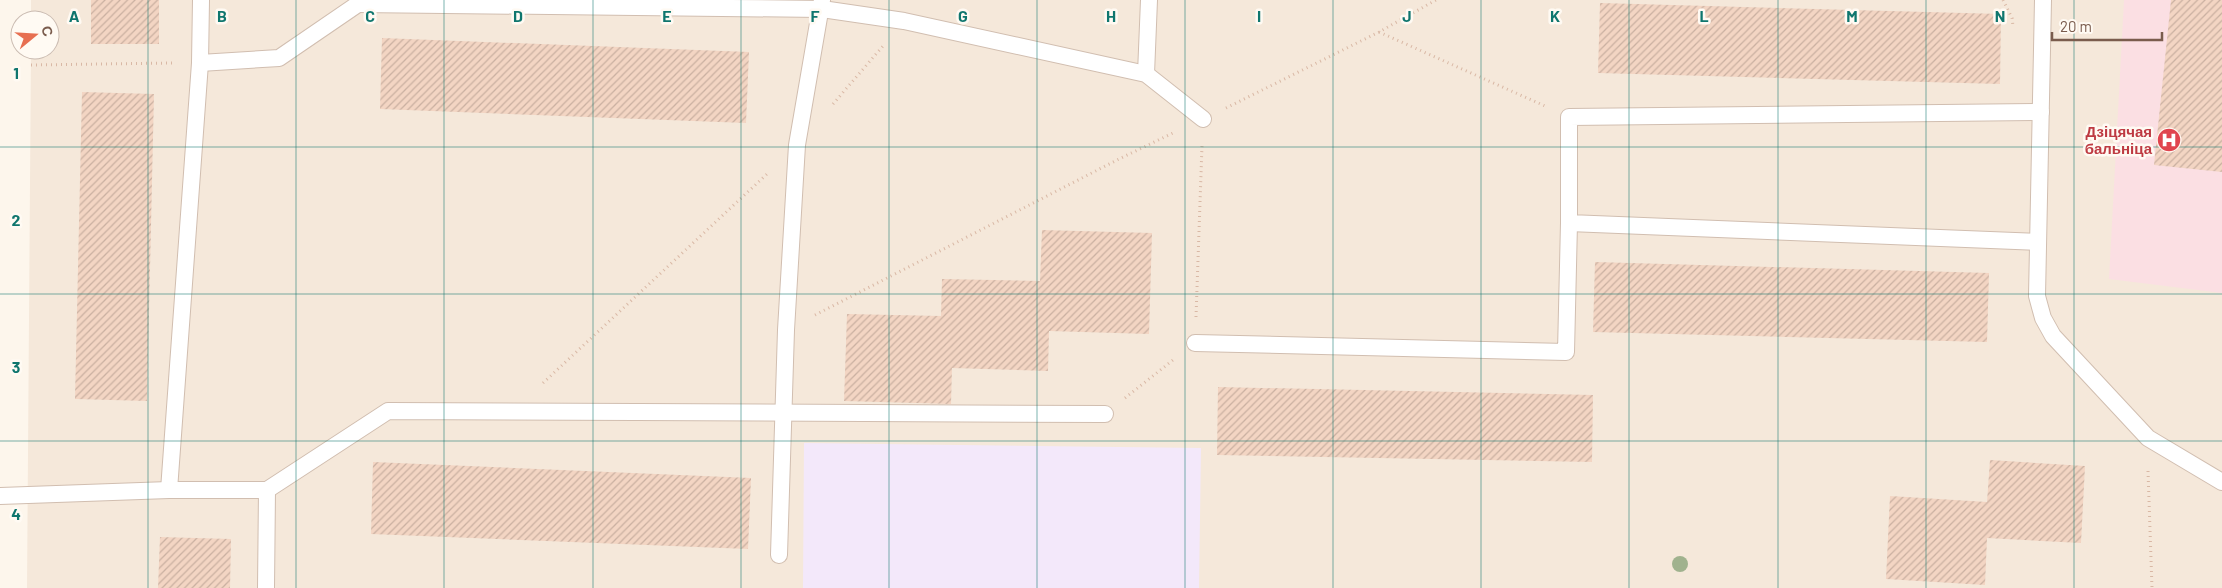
<svg xmlns="http://www.w3.org/2000/svg" width="2222" height="588" font-family="Barlow,sans-serif">
<style>
.residential{fill:#f5e8da}
.education{fill:#f3e8fa}
.medical{fill:#fbdfe3}
.building{fill:url(#building-hatch)}
.lines{fill:none;stroke-linecap:round;stroke-linejoin:round}
.lane-casing{stroke:#d1beb0;stroke-width:18}
.path{stroke:#d9b8a5;stroke-width:3;stroke-dasharray:1 4;stroke-linecap:butt}
.lane{stroke:#fff;stroke-width:16}
.tree{fill:#a0b28e}
.grid{fill:none;stroke:#0f766e;stroke-width:1;stroke-opacity:0.55}
.labels{text-anchor:middle;dominant-baseline:central;stroke-width:5;stroke-linejoin:round;paint-order:stroke}
.health-label{font-size:15px;font-weight:bold;fill:#be3a42;stroke:#fffaf3;text-anchor:end}
.grid-label{font-size:16px;text-anchor:middle;font-weight:bold;fill:#0f766e;stroke:#fffaf3;stroke-width:5;stroke-linejoin:round;paint-order:stroke}
</style>
<defs>
<pattern id="building-hatch" width="6" height="6" patternUnits="userSpaceOnUse" patternTransform="scale(1.25)"><rect width="6" height="6" fill="#f3d5c3"/><path d="M-1 1l2-2M0 6l6-6M5 7l2-2" fill="none" stroke="#cab0a1"/></pattern>
</defs>
<rect width="100%" height="100%" fill="#fdf6ec"/>
<path class="residential" d="M 31,0 L 2222,0 L 2222,588 L 27,588 L 31,50 L 50,50 L 50,20 L 31,20 Z"/>
<path class="education" d="M 804,443 L 1201,448 L 1199,588 L 803,588 Z"/>
<path class="medical" d="M 2124,0 L 2222,0 L 2222,293 L 2109,279 Z"/>
<g class="building">
<rect x="91" y="0" width="68" height="44"/>
<path d="M 2171,0 L 2222,0 L 2222,172 L 2154,165 Z"/>
<path d="M 1600,3 L 2001,14 L 2000,84 L 1598,73 Z"/>
<path d="M 382,38 L 749,52 L 746,123 L 380,109 Z"/>
<path d="M 82,92 L 154,94 L 147,401 L 75,399 Z"/>
<path d="M 1042,230 L 1152,233 L 1149,334 L 1049,331 L 1048,371 L 952,368 L 951,404 L 844,401 L 847,314 L 941,316 L 942,279 L 1040,281 Z"/>
<path d="M 1595,262 L 1989,273 L 1987,342 L 1593,332 Z"/>
<path d="M 1218,387 L 1593,395 L 1592,462 L 1217,455 Z"/>
<path d="M 1990,460 L 2085,466 L 2081,543 L 1987,538 L 1985,585 L 1886,579 L 1890,496 L 1987,502 Z"/>
<path d="M 373,462 L 751,478 L 748,549 L 371,534 Z"/>
<path d="M 160,537 L 231,539 L 230,588 L 158,588 Z"/>
</g>
<g class="lines">
<g class="lane-casing">
<g id="lane">
<path d="M 358,0 L 358,4 L 822,9 L 904,21 L 1146,74 L 1203,119"/>
<path d="M 2043,0 L 2037,296 L 2043,318 L 2053,336 L 2148,438 L 2222,482"/>
<path d="M 200,63 L 279,58 L 358,4"/>
<path d="M 1146,74 L 1149,0"/>
<path d="M 2038,242 L 1569,223 L 1569,117 L 2041,112"/>
<path d="M 1195,343 L 1566,352 L 1569,223"/>
<path d="M 169,490 L 200,63 L 201,0"/>
<path d="M 267,490 L 388,411 L 1105,414"/>
<path d="M 0,496 L 169,490 L 267,490 L 266,588"/>
<path d="M 779,555 L 786,330 L 797,145 L 822,0"/>
</g>
</g>
<g class="path">
<path d="M 2003,0 L 2012,18 L 2013,26"/>
<path d="M 1379,32 L 1545,106"/>
<path d="M 31,65 L 172,63"/>
<path d="M 833,104 L 883,46"/>
<path d="M 1226,108 L 1379,32 L 1436,0"/>
<path d="M 815,315 L 1119,159 L 1175,132"/>
<path d="M 1196,317 L 1202,146"/>
<path d="M 543,383 L 767,174"/>
<path d="M 1125,398 L 1173,360"/>
<path d="M 2148,471 L 2152,588"/>
</g>
<use href="#lane" class="lane"/>
</g>
<circle class="tree" cx="1680" cy="564" r="8"/>
<path class="grid" d="M 148,0 L 148,588M 296,0 L 296,588M 444,0 L 444,588M 593,0 L 593,588M 741,0 L 741,588M 889,0 L 889,588M 1037,0 L 1037,588M 1185,0 L 1185,588M 1333,0 L 1333,588M 1481,0 L 1481,588M 1629,0 L 1629,588M 1778,0 L 1778,588M 1926,0 L 1926,588M 2074,0 L 2074,588M 0,147 L 2222,147M 0,294 L 2222,294M 0,441 L 2222,441"/>
<defs>
<g id="hospital-disc" transform="scale(1.25)"><circle r="9.5" fill="#e0444e" stroke="#fffaf3"/><path d="M-5-5h3v3.5h4V-5h3V5h-3V1.5h-4V5h-3Z" fill="#fff"/></g>
</defs>
<g fill-rule="evenodd">
<use href="#hospital-disc" x="2169" y="140"/>
</g>
<g class="labels">
<g class="health-label">
<text x="2152" y="131">Дзіцячая<tspan x="2152" dy="17">бальніца</tspan></text>
</g>
</g>
<g class="grid-label">
<text x="74" y="22">A</text>
<text x="222" y="22">B</text>
<text x="370" y="22">C</text>
<text x="518" y="22">D</text>
<text x="667" y="22">E</text>
<text x="815" y="22">F</text>
<text x="963" y="22">G</text>
<text x="1111" y="22">H</text>
<text x="1259" y="22">I</text>
<text x="1407" y="22">J</text>
<text x="1555" y="22">K</text>
<text x="1704" y="22">L</text>
<text x="1852" y="22">M</text>
<text x="2000" y="22">N</text>
<text x="16" y="79">1</text>
<text x="16" y="226">2</text>
<text x="16" y="373">3</text>
<text x="16" y="520">4</text>
</g>
<g transform="translate(35 35) rotate(72)"><circle r="24" fill="#fffaf3" stroke="#cabbb1"/>
<path d="M0-4L9 19L0 12L-9 19Z" fill="#e76f51"/>
<text y="-8" font-size="14" font-weight="bold" text-anchor="middle" fill="#7a5c4d">С</text>
</g>
<path d="M2052 32v8h110v-8" fill="none" stroke="#7a5c4d" stroke-width="2.5"/>
<text x="2060" y="32" font-size="15" fill="#7a5c4d" stroke="#fffaf3" stroke-width="4" paint-order="stroke">20 m</text>
</svg>
